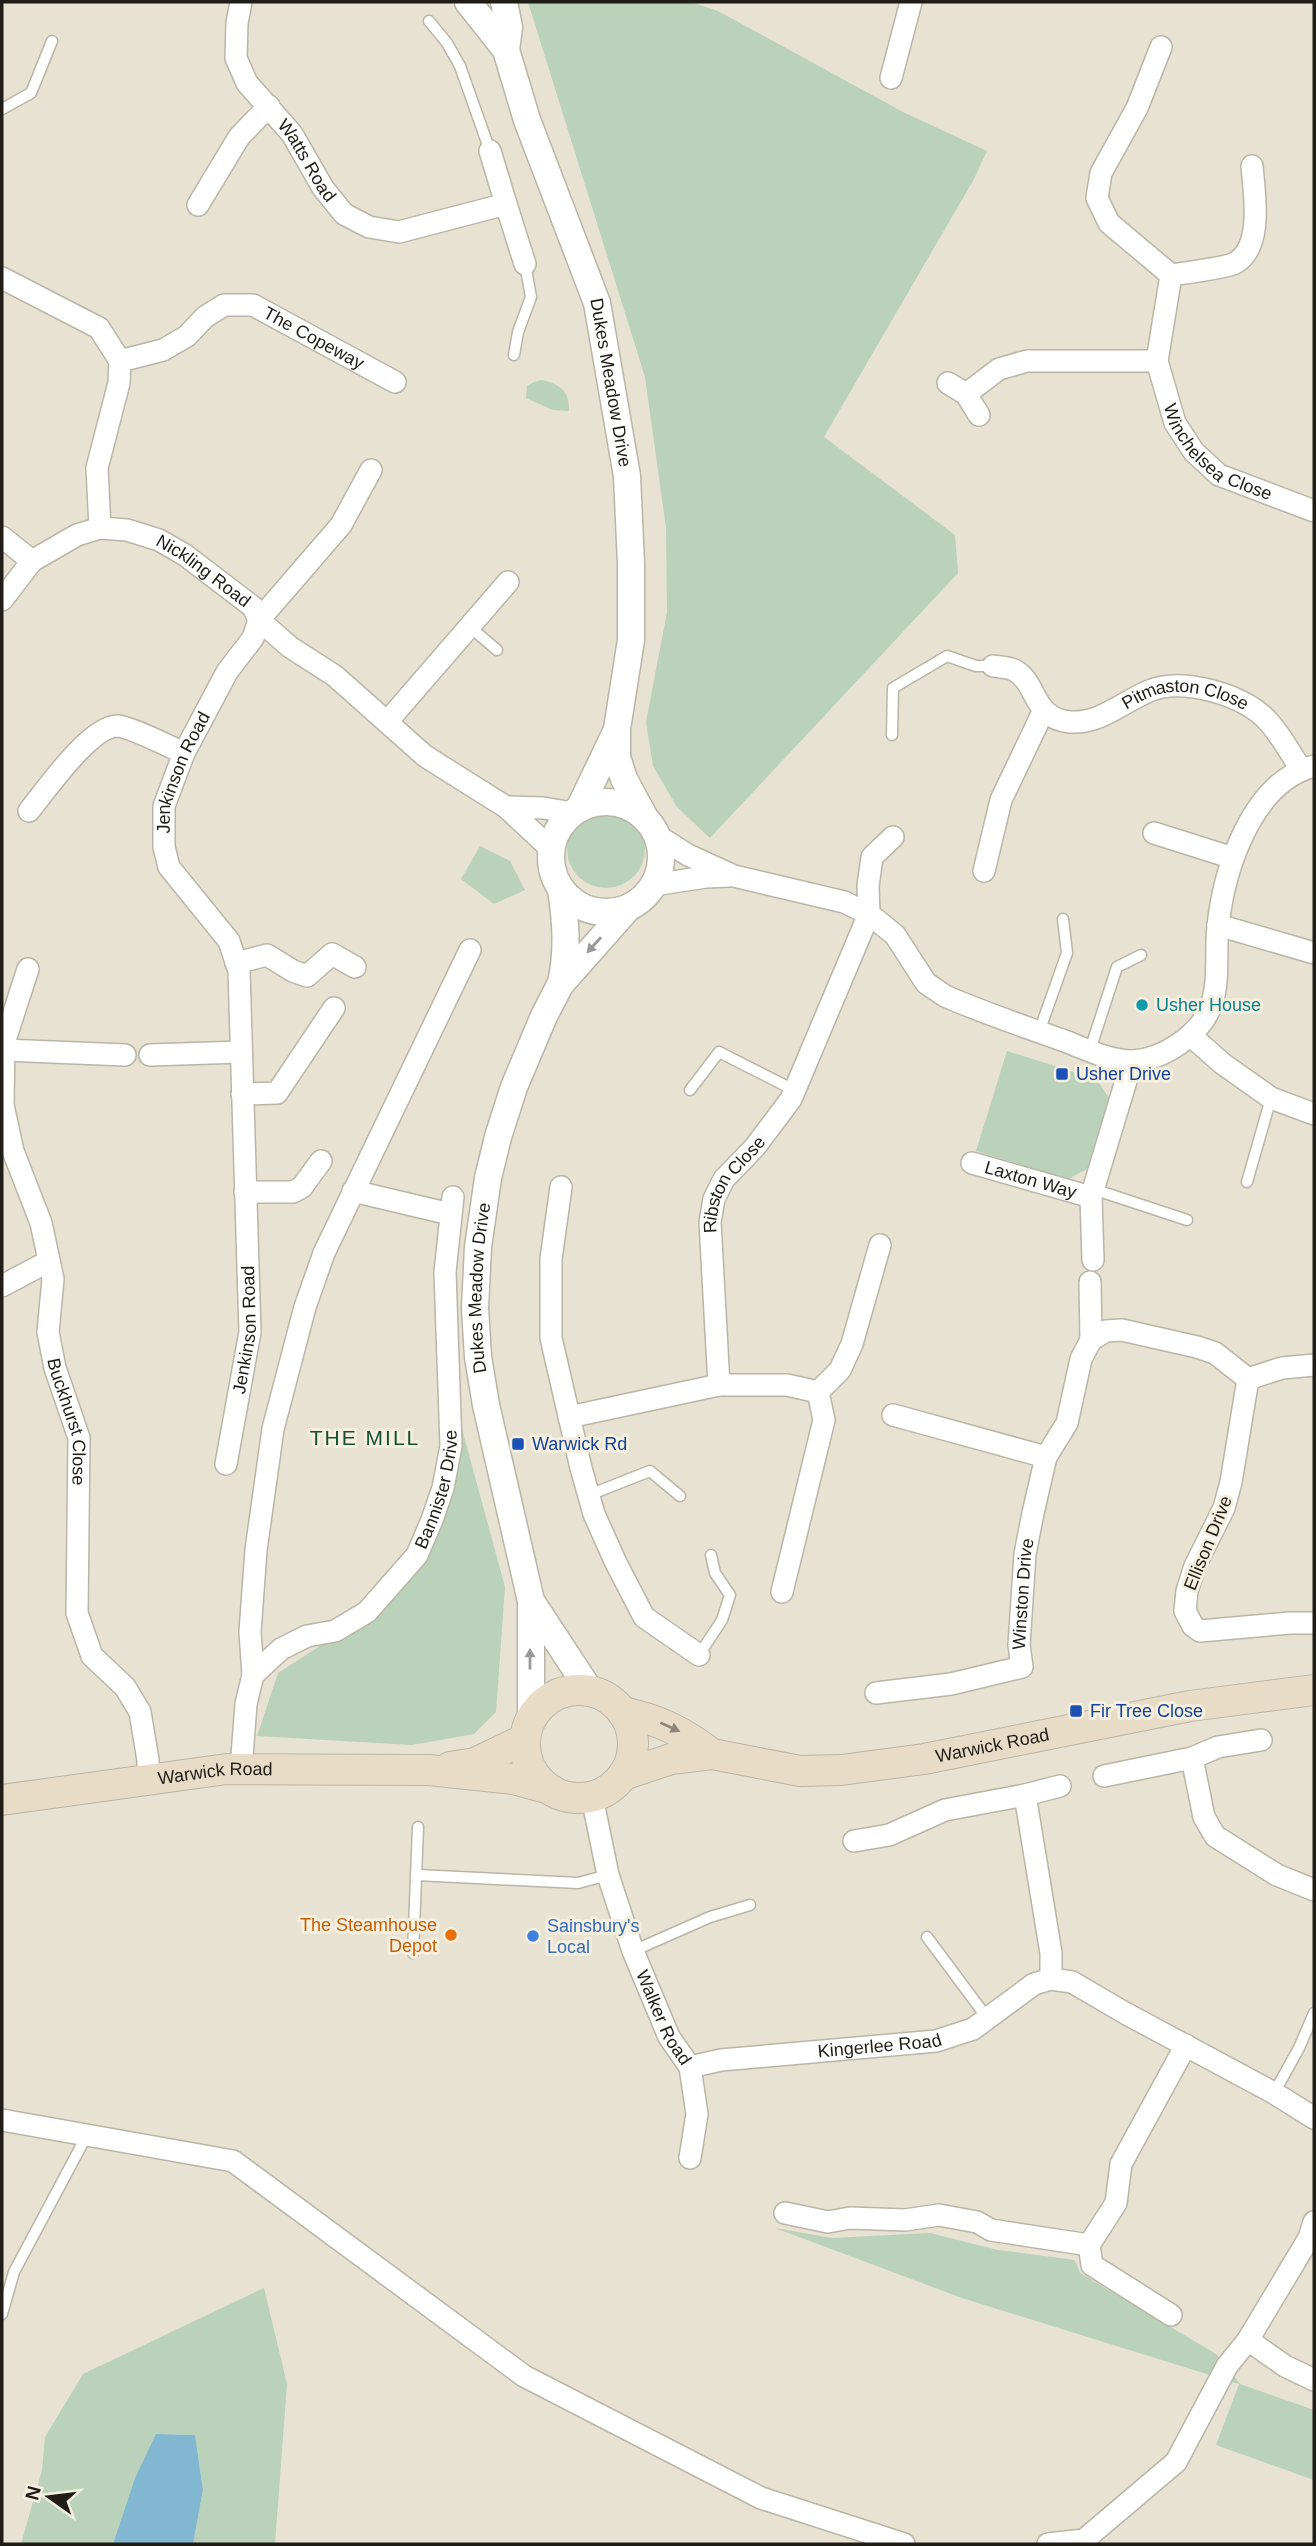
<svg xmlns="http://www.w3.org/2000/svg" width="1316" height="2546" font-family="Helvetica,sans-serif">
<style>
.green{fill:#b9d2b9}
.water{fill:#81b7d1}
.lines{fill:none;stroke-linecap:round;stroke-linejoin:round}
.service-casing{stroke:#bab5a6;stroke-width:13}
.minor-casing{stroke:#bab5a6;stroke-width:24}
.tertiary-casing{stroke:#bab5a6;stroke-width:29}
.secondary-casing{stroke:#bab5a6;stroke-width:32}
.service{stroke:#fff;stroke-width:10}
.minor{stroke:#fff;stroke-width:21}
.tertiary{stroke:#fff;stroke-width:26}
.secondary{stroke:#e9dcc7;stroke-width:30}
.oneway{fill:#9b9997}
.oneway2{fill:#8f8678}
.culture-dot{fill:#0f9aa8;stroke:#f5efdf;stroke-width:2.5}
.transit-dot{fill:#1a4fb4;stroke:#f5efdf;stroke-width:2.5}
.food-dot{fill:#e8710a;stroke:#f5efdf;stroke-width:2.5}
.shop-dot{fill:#3f7fe0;stroke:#f5efdf;stroke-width:2.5}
.labels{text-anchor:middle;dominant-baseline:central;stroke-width:6;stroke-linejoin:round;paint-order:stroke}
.street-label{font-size:18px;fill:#201d18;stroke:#f5efdf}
.culture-label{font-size:18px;fill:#0d838f;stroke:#f5efdf;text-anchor:start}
.transit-label{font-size:18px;fill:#164399;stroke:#f5efdf;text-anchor:start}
.food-label{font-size:18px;fill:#c56008;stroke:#f5efdf;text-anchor:end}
.shop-label{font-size:18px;fill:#366cbe;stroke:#f5efdf;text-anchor:start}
.quarter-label{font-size:21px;letter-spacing:2px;fill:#175030;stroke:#f5efdf}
</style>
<rect width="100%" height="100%" fill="#e7e2d2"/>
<g class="green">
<path d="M 528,2 L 691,2 L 718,11 L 903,112 L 987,151 L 974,179 L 824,437 L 955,535 L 958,573 L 710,838 L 677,807 L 653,766 L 646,722 L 667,612 L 666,528 L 645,377 Z"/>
<path d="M 542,380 C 562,385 569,391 569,411 L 553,410 L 526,398 L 527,386 L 534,382 Z"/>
<circle cx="606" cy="849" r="39"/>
<path d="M 480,846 L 510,861 L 525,890 L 494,904 L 461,879 Z"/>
<path d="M 1007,1051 L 1096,1079 L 1110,1099 L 1087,1169 L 1068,1179 L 976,1151 Z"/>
<path d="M 462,1429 L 505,1587 L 496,1712 L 474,1734 L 412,1745 L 257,1736 L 278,1673 L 394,1598 L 435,1540 Z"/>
<path d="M 775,2228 L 832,2238 L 930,2233 L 998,2250 L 1075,2260 L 1080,2273 L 1216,2354 L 1240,2384 L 1314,2410 L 1314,2480 L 1216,2445 L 1239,2384 L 962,2298 Z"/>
<path d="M 264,2288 L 287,2384 L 275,2544 L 193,2544 L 203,2490 L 195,2435 L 157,2434 L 135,2478 L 113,2544 L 21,2544 L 42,2470 L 45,2437 L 83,2374 Z"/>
</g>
<path class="water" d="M 156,2434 L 195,2435 L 203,2490 L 193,2544 L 113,2544 L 135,2478 Z"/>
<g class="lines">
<g class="service-casing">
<g id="service">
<path d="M 429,21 L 447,43 L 460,66 L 490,151"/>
<path d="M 2,109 L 31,93 L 52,41"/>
<path d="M 514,355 L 518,332 L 531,297 L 525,264"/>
<path d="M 470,627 L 497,650"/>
<path d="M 892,735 L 893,688 L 947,656 L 976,666 L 993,666"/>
<path d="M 1039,1032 L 1067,953 L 1063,919"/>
<path d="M 1090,1050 L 1117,967 L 1141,955"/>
<path d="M 690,1090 L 719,1052 L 794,1090"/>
<path d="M 1247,1182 L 1271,1098"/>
<path d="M 1093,1189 L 1187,1220"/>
<path d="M 589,1495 L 650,1471 L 680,1496"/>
<path d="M 699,1655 L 722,1620 L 730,1595 L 715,1573 L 711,1555"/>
<path d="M 417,1875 L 578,1883 L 608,1875"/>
<path d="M 927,1937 L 988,2019"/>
<path d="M 633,1951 L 710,1917 L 750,1905"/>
<path d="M 413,1953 L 418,1827"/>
<path d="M 1274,2093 L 1299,2048 L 1314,2013"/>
<path d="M 2,2314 L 14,2272 L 87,2135"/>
</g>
</g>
<g class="minor-casing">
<g id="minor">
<path id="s1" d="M 241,2 L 237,23 L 236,58 L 247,83 L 292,134 L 323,188 L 344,214 L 369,227 L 399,232 L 506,204 L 490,151"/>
<path id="s2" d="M 1161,47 L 1137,108 L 1101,173 L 1097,198 L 1109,223 L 1171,275 L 1157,361 L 1175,423 L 1194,452 L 1219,475 L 1314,511"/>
<path d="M 891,78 L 911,2"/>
<path d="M 506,204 L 525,264"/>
<path d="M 198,205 L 239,137 L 269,106"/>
<path d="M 1171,275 C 1184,273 1226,268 1235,263 C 1264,247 1254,192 1252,166"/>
<path d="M 2,278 L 99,328 L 120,361 L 119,383 L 97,468 L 100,528"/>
<path id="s3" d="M 120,361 L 163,350 L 187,336 L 205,317 L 224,305 L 253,305 L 395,382"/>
<path d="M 948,383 L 966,394 L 979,415"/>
<path d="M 966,394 L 999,369 L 1027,361 L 1157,361"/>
<path d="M 2,537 L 32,561"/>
<path id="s4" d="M 2,600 L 32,561 L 77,535 L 100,528 L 127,530 L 159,540 L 185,555 L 253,607 L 259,620 L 290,647 L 335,676 L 425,756 L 506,807 L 551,849"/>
<path id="s5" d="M 993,666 C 999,667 1008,667 1014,670 C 1038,682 1031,718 1070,722 C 1100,724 1123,702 1149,691 C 1182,677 1239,694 1264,717 C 1279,731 1290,753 1301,769"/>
<path d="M 387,722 L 508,582"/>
<path d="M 506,807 L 543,808 L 573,813"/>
<path d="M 29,811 C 46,790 91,725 118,726 C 131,727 170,747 184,753"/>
<path d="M 1154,833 L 1233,858"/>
<path d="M 655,834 L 688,855 L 734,876 L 844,902 L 869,914 L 895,935 L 926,983 L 945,996 C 984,1013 1025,1027 1065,1041 C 1085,1049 1110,1061 1132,1061 C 1163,1060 1200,1035 1211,1006 C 1220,981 1215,952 1218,926 C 1224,869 1252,782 1314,766"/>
<path d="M 984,871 L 1001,800 L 1043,712"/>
<path d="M 653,885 L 706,877 L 729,876"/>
<path d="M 1218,925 L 1314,953"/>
<path d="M 236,963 L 267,955 L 293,971 L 307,976 L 332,954 L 355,967"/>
<path id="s6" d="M 28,969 L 4,1043 L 3,1105 L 13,1151 L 41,1223 L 53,1279 L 48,1332 L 55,1368 L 79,1438 L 77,1613 L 92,1656 L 125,1687 L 140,1712 L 148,1760 L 148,1781"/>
<path d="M 1191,1036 L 1223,1064 L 1271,1098 L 1314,1114"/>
<path d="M 4,1050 L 125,1055"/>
<path d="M 150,1055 L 241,1052"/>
<path d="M 242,1094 L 277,1093 L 334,1008"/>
<path id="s7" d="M 972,1163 L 1091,1197"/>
<path d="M 561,1187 L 551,1259 L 551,1338 L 581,1468 L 594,1514 L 616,1563 L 644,1617 L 699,1655"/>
<path d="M 353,1191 L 450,1214"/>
<path d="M 245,1192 L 293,1192 L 302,1187 L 321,1161"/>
<path d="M 1093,1260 L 1091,1197 L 1132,1061"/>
<path d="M 1090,1282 L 1091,1340"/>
<path d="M 2,1286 L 49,1261"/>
<path d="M 1248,1379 L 1231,1482 L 1224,1508 L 1195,1566 L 1187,1591 L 1185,1611 L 1193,1626 L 1200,1631 L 1290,1623 L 1314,1623"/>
<path d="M 1248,1379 L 1282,1368 L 1314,1365"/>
<path id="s8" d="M 818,1392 L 787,1385 L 719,1385 L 710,1222 L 714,1199 L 724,1179 L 755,1147 L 791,1099 L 869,914 L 868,886 L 872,857 L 893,837"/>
<path d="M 818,1392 L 840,1370 L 852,1344 L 880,1245"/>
<path d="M 893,1415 L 1046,1457"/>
<path d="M 569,1417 L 719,1385"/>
<path id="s9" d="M 226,1464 L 250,1332 L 239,971 L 229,941 L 169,867 L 164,847 L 164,806 L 184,753 L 227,672 L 253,638 L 259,620 L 341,525 L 371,470"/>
<path d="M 782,1592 L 824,1420 L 818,1392"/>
<path d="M 253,1675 L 250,1632 L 256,1550 L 273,1429 L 305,1307 L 324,1253 L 470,950"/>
<path id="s10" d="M 876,1693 L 951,1684 L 1022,1667 L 1019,1645 L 1025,1554 L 1033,1513 L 1046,1457 L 1067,1423 L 1081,1359 L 1091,1340 L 1106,1331 L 1122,1330 L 1197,1347 L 1215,1353 L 1248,1379"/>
<path d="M 1192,1758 L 1218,1747 L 1261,1740"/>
<path id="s11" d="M 241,1769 L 246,1704 L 253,1675 L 281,1649 L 307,1636 L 335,1631 L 367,1612 L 417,1555 L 432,1520 L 443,1488 L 451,1446 L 445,1272 L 453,1197"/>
<path d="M 1104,1776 L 1192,1758 L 1204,1817 L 1215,1836 L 1277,1875 L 1314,1890"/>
<path d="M 1025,1795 L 1060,1786"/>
<path id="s12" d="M 592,1797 L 608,1875 L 633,1951 L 669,2037 L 690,2067 L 697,2114 L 690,2158"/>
<path d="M 854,1841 L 889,1835 L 945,1810 L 1025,1795 L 1051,1953 L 1051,1979"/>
<path id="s13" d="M 690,2067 L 721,2060 L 936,2041 L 973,2029 L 1034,1984 L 1051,1979 L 1072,1982 L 1125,2013 L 1274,2093 L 1314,2118"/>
<path d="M 2,2120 L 233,2161 L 524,2376 L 761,2498 L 904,2544"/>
<path d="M 785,2213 L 828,2222 L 850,2218 L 905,2220 L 939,2215 L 977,2222 L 991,2230 L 1089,2245 L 1116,2203 L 1121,2164 L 1186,2045"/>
<path d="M 1314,2222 L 1309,2238 L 1248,2340 L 1285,2366 L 1314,2380"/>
<path d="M 1089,2245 L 1092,2265 L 1171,2315"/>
<path d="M 1048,2544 L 1084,2540 L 1176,2462 L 1227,2366 L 1248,2340"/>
</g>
</g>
<g class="tertiary-casing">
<g id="tertiary">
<path id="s14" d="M 468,2 L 506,50 L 527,120 L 597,303 L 627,476 L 631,564 L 631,640 L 617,729 L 617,757 L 624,779 L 645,818"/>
<path d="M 504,2 L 509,27 L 506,50"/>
<circle cx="606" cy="857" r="55"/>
<path d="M 579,809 L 615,734"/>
<path d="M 561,983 C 568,951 566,922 561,889"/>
<path d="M 531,1601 L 590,1691"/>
<path id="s15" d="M 531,1718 L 531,1601 L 486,1405 L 478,1357 L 475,1308 L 478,1247 L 488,1178 L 498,1137 L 514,1087 L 544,1016 L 560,985 L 629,907"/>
</g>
</g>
<g class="secondary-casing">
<g id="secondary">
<circle cx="579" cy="1744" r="54"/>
<path d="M 622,1712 C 657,1719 684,1732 712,1754"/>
<path d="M 450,1767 L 475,1763 L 523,1740"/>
<path id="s16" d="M 623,1775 L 671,1759 L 712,1754 L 800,1771 L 841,1770 L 924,1759 L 1190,1706 L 1314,1690"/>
<path id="s17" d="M 2,1800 L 227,1769 L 429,1770 L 513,1779 L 547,1788"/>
</g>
</g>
<use href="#service" class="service"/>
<use href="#minor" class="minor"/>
<use href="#tertiary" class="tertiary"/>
<use href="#secondary" class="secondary"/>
</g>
<defs><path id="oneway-solid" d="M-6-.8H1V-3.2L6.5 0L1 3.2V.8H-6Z" transform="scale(1.75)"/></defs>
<g class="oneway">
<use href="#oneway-solid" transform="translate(594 945) rotate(132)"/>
<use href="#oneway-solid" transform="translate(530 1659) rotate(-90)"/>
</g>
<use class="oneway2" href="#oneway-solid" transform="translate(670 1727) rotate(24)"/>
<circle class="culture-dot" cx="1142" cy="1005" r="7"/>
<g class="transit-dot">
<rect x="1055" y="1067" width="14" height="14" rx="3.5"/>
<rect x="511" y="1437" width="14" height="14" rx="3.5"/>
<rect x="1069" y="1704" width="14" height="14" rx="3.5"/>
</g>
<circle class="food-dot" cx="451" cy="1935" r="7"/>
<circle class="shop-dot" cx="533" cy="1936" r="7"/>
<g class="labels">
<g class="street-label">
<text stroke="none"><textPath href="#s1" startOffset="182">Watts Road</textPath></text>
<text stroke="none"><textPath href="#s3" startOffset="219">The Copeway</textPath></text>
<text stroke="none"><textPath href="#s14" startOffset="411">Dukes Meadow Drive</textPath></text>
<text stroke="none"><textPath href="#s2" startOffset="478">Winchelsea Close</textPath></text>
<text stroke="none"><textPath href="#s4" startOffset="240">Nickling Road</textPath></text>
<text stroke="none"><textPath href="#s5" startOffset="224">Pitmaston Close</textPath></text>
<text stroke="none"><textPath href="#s9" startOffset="721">Jenkinson Road</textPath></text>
<text stroke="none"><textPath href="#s7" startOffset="61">Laxton Way</textPath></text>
<text stroke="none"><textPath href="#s8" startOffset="308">Ribston Close</textPath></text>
<text stroke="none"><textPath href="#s15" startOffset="436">Dukes Meadow Drive</textPath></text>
<text stroke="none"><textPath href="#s9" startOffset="136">Jenkinson Road</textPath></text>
<text stroke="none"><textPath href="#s6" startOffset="467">Buckhurst Close</textPath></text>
<text stroke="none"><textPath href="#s11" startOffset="373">Bannister Drive</textPath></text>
<text transform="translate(1208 1543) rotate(-68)">Ellison Drive</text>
<text stroke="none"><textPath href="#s10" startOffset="222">Winston Drive</textPath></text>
<text stroke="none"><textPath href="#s16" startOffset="376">Warwick Road</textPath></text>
<text stroke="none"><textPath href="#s17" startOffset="215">Warwick Road</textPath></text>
<text stroke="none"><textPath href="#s12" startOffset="233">Walker Road</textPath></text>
<text stroke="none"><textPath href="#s13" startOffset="191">Kingerlee Road</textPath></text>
</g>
<g class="culture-label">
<text x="1156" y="1005">Usher House</text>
</g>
<g class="transit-label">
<text x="1076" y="1074">Usher Drive</text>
<text x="532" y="1444">Warwick Rd</text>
<text x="1090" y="1711">Fir Tree Close</text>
</g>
<g class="food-label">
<text x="437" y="1925">The Steamhouse<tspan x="437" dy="21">Depot</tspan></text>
</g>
<g class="shop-label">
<text x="547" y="1926">Sainsbury's<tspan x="547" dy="21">Local</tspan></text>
</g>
<g class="quarter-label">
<text x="365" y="1437">THE MILL</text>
</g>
</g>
<rect width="1316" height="2546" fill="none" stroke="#201d18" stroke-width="7"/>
<g transform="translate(49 2497) rotate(284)" stroke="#f5efdf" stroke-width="5" paint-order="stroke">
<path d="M0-5L12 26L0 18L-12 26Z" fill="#201d18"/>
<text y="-10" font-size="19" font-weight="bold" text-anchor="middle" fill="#201d18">N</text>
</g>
</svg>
